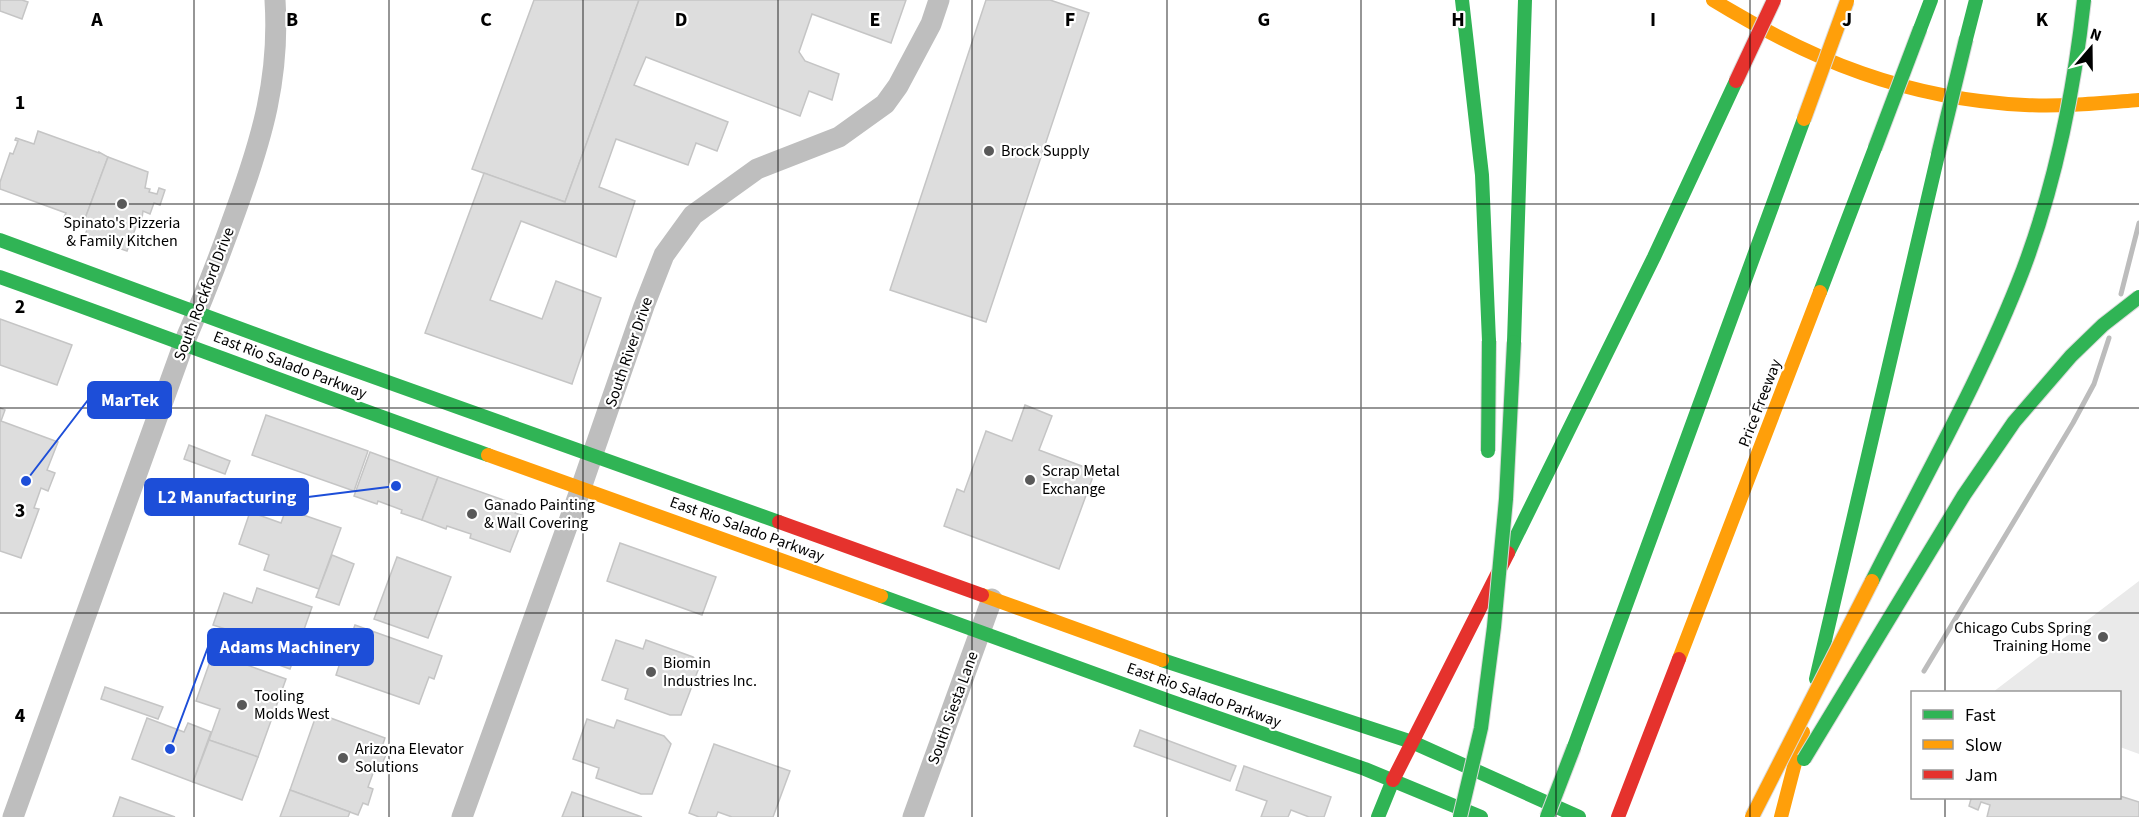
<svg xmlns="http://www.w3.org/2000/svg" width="2139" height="817" font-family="'Source Sans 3',sans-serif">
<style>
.pitch{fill:#eaeaea}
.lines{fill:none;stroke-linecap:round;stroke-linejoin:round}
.stream{stroke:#bcbcbc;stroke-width:5}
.building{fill:#ddd;stroke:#c5c5c5;stroke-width:1.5}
.street{stroke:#bebebe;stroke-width:21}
.fast{stroke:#30b455;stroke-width:14}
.slow{stroke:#ff9f0a;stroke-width:14}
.jam{stroke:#e5322d;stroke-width:14}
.fast-bridge-casing{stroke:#dbdbdb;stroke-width:16;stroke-linecap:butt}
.slow-bridge-casing{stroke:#dbdbdb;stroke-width:16;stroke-linecap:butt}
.jam-bridge-casing{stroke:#dbdbdb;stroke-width:16;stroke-linecap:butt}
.fast-bridge{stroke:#30b455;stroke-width:14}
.slow-bridge{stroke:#ff9f0a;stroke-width:14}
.jam-bridge{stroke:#e5322d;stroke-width:14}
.grid{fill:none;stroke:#000;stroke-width:1.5;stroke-opacity:0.55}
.poi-dot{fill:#595959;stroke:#fff;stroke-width:2}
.labels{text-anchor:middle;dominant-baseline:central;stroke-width:4.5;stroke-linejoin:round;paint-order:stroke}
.poi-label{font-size:16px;fill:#000;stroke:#fff;text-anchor:start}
.street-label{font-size:16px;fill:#000;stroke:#fff}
.grid-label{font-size:20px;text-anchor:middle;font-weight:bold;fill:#000;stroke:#fff;stroke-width:4.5;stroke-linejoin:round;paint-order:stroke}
.leader{fill:none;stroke:#1d4ed8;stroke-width:2}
.callout-dot{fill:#1d4ed8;stroke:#fff;stroke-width:2}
.callout{fill:#1d4ed8;stroke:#1d4ed8;stroke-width:2}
.callout-label{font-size:18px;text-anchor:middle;font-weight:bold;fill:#fff}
</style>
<rect width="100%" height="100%" fill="#fff"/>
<path class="pitch" d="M 2139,581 L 2139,754 L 2120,747 L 2120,692 L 1993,692 Z"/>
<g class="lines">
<g class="stream">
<path d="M 2121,294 L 2139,223"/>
<path d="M 1924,671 L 2073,423 L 2094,384 L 2109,338"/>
</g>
</g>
<g class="building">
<path d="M 0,0 L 22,0 L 28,2 L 22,19 L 0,11 Z"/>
<path d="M 534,0 L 639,0 L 565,202 L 472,169 Z"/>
<path d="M 639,0 L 906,0 L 891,43 L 812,14 L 799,52 L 805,61 L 839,74 L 832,100 L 809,91 L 800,116 L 646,57 L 634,85 L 728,122 L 717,151 L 696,143 L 688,165 L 616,139 L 599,187 L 635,201 L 616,257 L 521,221 L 490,300 L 542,319 L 556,281 L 601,298 L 572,384 L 425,333 L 484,173 L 565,202 Z"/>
<path d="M 986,0 L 1050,0 L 1089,13 L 986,322 L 890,290 Z"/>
<path d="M 38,131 L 99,153 L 99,152 L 108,157 L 83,224 L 64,217 L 66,213 L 0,189 L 0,182 L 10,153 L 13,154 L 18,141 L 15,140 L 16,138 L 34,144 Z"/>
<path d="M 108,157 L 148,172 L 145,188 L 150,189 L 149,192 L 157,194 L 159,188 L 165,190 L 160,205 L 154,203 L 150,214 L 143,211 L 141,225 L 137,224 L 127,251 L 85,236 L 88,226 L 83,224 Z"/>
<path d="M 0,319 L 72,345 L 57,385 L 0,365 Z"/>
<path d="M 1025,405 L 1052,416 L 1039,450 L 1095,471 L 1059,569 L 944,526 L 957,489 L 964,492 L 986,431 L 1012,441 Z"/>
<path d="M 0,408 L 5,410 L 1,421 L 58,442 L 47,470 L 55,473 L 48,491 L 41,488 L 34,508 L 39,509 L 21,558 L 0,551 Z"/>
<path d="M 266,415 L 368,451 L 354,491 L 252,455 Z"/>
<path d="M 189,445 L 230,461 L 225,474 L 184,459 Z"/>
<path d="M 370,452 L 438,477 L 422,520 L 401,513 L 402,510 L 378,501 L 377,504 L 354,496 Z"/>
<path d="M 438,477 L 518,505 L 515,513 L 524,516 L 510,552 L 470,538 L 471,534 L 447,526 L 446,529 L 422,520 Z"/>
<path d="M 286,509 L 341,528 L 319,589 L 264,570 L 269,555 L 239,544 L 250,512 L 281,523 Z"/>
<path d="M 620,543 L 716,577 L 702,615 L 607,581 Z"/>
<path d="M 332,555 L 354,564 L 339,605 L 316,597 Z"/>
<path d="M 397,557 L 451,577 L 428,638 L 374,619 Z"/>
<path d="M 257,588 L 312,607 L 290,669 L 235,649 L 241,634 L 213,625 L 224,593 L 252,603 Z"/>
<path d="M 355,625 L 442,656 L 434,679 L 429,677 L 419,704 L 336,675 L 342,657 L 333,653 L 338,637 L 349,641 Z"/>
<path d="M 616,640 L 643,649 L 646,640 L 693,657 L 700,665 L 681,715 L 670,715 L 625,699 L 628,689 L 602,680 Z"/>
<path d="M 213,653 L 286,679 L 258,757 L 209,740 L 220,709 L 196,701 Z"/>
<path d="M 105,687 L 163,707 L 158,719 L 101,699 Z"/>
<path d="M 317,713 L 385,738 L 381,750 L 387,752 L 381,767 L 376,765 L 368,787 L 373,789 L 368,805 L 363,803 L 358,815 L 290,790 Z"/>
<path d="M 147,718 L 184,732 L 188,723 L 211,732 L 193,782 L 132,759 Z"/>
<path d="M 587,719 L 614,728 L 617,720 L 664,736 L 671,744 L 652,794 L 641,794 L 596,778 L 599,768 L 573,759 Z"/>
<path d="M 1140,730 L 1236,766 L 1230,781 L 1134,746 Z"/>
<path d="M 209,740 L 258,757 L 242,800 L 193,782 Z"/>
<path d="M 714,744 L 790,771 L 773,817 L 732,817 L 718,812 L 716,817 L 699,817 L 689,813 Z"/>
<path d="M 1244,766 L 1331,797 L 1324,817 L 1309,817 L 1291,810 L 1288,817 L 1261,817 L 1267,801 L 1236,790 Z"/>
<path d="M 290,790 L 350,812 L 348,817 L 280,817 Z"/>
<path d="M 572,792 L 642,817 L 562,817 Z"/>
<path d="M 2120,796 L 2139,802 L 2139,817 L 1987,817 L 1990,805 L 1981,802 L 1978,810 L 1969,806 L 1971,799 L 1968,798 L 2120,798 Z"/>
<path d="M 120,797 L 175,817 L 113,817 Z"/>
</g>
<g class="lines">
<g class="street">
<path d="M 13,817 L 184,343 C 203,299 220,255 236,210 C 262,138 280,78 275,0"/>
<path d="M 462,817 L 581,488 L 644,306 L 664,255 L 693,215 L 757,169 L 839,137 L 885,104 L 898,86 L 931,24 L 939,0"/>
<path d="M 913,817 L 992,599"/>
</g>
<g class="fast">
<path d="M 1462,0 L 1482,175 L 1489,341"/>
<path d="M 1920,29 L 1931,0"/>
<path d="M 1966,39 L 1976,0"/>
<path d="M 0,240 L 312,355 L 779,522"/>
<path d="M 0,277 C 163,335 325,398 488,455"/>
<path d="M 1820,292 L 1875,148"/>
<path d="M 1514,342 L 1525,0"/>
<path d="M 1508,553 L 1654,257 L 1736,81"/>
<path d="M 881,596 L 1167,700 L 1365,769 L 1481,817"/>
<path d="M 1162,660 L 1412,742 L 1579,817"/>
<path d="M 1816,679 L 1938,155"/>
<path d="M 1574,747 L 1804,119"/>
<path d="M 1378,817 L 1393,780"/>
</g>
<g class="slow">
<path d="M 1713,0 C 1813,61 1906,99 2025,105 C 2063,107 2101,103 2139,100"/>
<path d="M 488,455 L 881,596"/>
<path d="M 982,595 L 1162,660"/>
<path d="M 1679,659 L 1820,292"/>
<path d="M 1781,817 L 1803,732"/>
</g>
<g class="jam">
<path d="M 779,522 L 982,595"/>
<path d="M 1393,780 L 1508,553"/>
<path d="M 1618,817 L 1679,659"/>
</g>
<g class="fast-bridge-casing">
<g id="fast-bridge">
<path d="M 1875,148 L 1920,29"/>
<path d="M 1938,155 L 1966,39"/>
<path d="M 1488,451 L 1489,341"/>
<path d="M 1872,581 C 1924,478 1982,377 2023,270 C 2056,182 2074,92 2084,0"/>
<path d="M 1804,759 L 1964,495 L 2014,422 L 2071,356 L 2103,325 L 2139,297"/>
<path d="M 1460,817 L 1481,728 L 1494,627 L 1506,499 L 1514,342"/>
<path d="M 1547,817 L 1574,747"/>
</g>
</g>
<g class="slow-bridge-casing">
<g id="slow-bridge">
<path d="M 1804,119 L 1847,1"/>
<path d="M 1752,817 L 1872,581"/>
</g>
</g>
<g class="jam-bridge-casing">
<path id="jam-bridge" d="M 1736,81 L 1774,0"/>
</g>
<use href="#fast-bridge" class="fast-bridge"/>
<use href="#slow-bridge" class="slow-bridge"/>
<use href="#jam-bridge" class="jam-bridge"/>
</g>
<path class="grid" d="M 194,0 L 194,817M 389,0 L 389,817M 583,0 L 583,817M 778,0 L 778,817M 972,0 L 972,817M 1167,0 L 1167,817M 1361,0 L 1361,817M 1556,0 L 1556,817M 1750,0 L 1750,817M 1945,0 L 1945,692M 0,204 L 2139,204M 0,408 L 2139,408M 0,613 L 2139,613M 1945,798 L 1945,817"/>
<g class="poi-dot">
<circle cx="989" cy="151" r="6"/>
<circle cx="122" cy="204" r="6"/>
<circle cx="1030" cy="480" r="6"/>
<circle cx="472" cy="514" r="6"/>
<circle cx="2103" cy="637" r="6"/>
<circle cx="651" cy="672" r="6"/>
<circle cx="242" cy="705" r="6"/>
<circle cx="343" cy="758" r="6"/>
</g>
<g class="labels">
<g class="poi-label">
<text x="1001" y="151">Brock Supply</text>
<text x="122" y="223" text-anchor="middle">Spinato's Pizzeria<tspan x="122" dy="18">&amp; Family Kitchen</tspan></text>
<text x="1042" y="471">Scrap Metal<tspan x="1042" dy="18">Exchange</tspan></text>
<text x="484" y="505">Ganado Painting<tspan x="484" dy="18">&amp; Wall Covering</tspan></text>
<text x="2091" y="628" text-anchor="end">Chicago Cubs Spring<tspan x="2091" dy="18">Training Home</tspan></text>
<text x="663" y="663">Biomin<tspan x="663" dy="18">Industries Inc.</tspan></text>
<text x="254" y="696">Tooling<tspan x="254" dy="18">Molds West</tspan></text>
<text x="355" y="749">Arizona Elevator<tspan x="355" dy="18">Solutions</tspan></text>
</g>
<g class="street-label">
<text transform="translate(204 294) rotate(-69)">South Rockford Drive</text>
<text transform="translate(629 352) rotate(-71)">South River Drive</text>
<text transform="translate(290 365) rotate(21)">East Rio Salado Parkway</text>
<text transform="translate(1760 403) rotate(-69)">Price Freeway</text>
<text transform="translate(747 529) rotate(20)">East Rio Salado Parkway</text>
<text transform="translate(1204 695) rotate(20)">East Rio Salado Parkway</text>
<text transform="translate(953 708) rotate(-70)">South Siesta Lane</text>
</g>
</g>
<g class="grid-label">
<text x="97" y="26">A</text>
<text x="292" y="26">B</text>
<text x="486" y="26">C</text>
<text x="681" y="26">D</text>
<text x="875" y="26">E</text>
<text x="1070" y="26">F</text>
<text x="1264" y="26">G</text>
<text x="1458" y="26">H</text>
<text x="1653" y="26">I</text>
<text x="1847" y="26">J</text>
<text x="2042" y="26">K</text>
<text x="20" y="109">1</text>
<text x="20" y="313">2</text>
<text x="20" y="517">3</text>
<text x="20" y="722">4</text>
</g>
<path class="leader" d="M26 481L88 400M396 486L308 497M170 749L208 647"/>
<g class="callout-dot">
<circle cx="26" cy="481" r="6"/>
<circle cx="396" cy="486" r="6"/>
<circle cx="170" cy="749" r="6"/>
</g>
<g class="callout">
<rect x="88" y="382" width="83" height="36" rx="6"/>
<rect x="145" y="479" width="163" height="36" rx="6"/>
<rect x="208" y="629" width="165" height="36" rx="6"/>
</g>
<g class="callout-label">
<text x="130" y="406">MarTek</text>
<text x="227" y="503">L2 Manufacturing</text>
<text x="290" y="653">Adams Machinery</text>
</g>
<rect x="1911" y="691" width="210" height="108" fill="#ffffff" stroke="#999999" stroke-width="1.5"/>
<rect x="1923" y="710" width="30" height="9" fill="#30b455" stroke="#999999" stroke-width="1.5"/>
<text x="1965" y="721" font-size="18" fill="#000000">Fast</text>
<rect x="1923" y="740" width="30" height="9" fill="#ff9f0a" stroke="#999999" stroke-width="1.5"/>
<text x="1965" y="751" font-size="18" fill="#000000">Slow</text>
<rect x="1923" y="770" width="30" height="9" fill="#e5322d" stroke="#999999" stroke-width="1.5"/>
<text x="1965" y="781" font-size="18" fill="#000000">Jam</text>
<g transform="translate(2091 48) rotate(20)" stroke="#ffffff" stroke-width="4.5" paint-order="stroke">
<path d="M0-4.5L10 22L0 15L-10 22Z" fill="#000000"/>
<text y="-9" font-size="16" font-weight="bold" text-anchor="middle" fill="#000000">N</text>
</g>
</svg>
